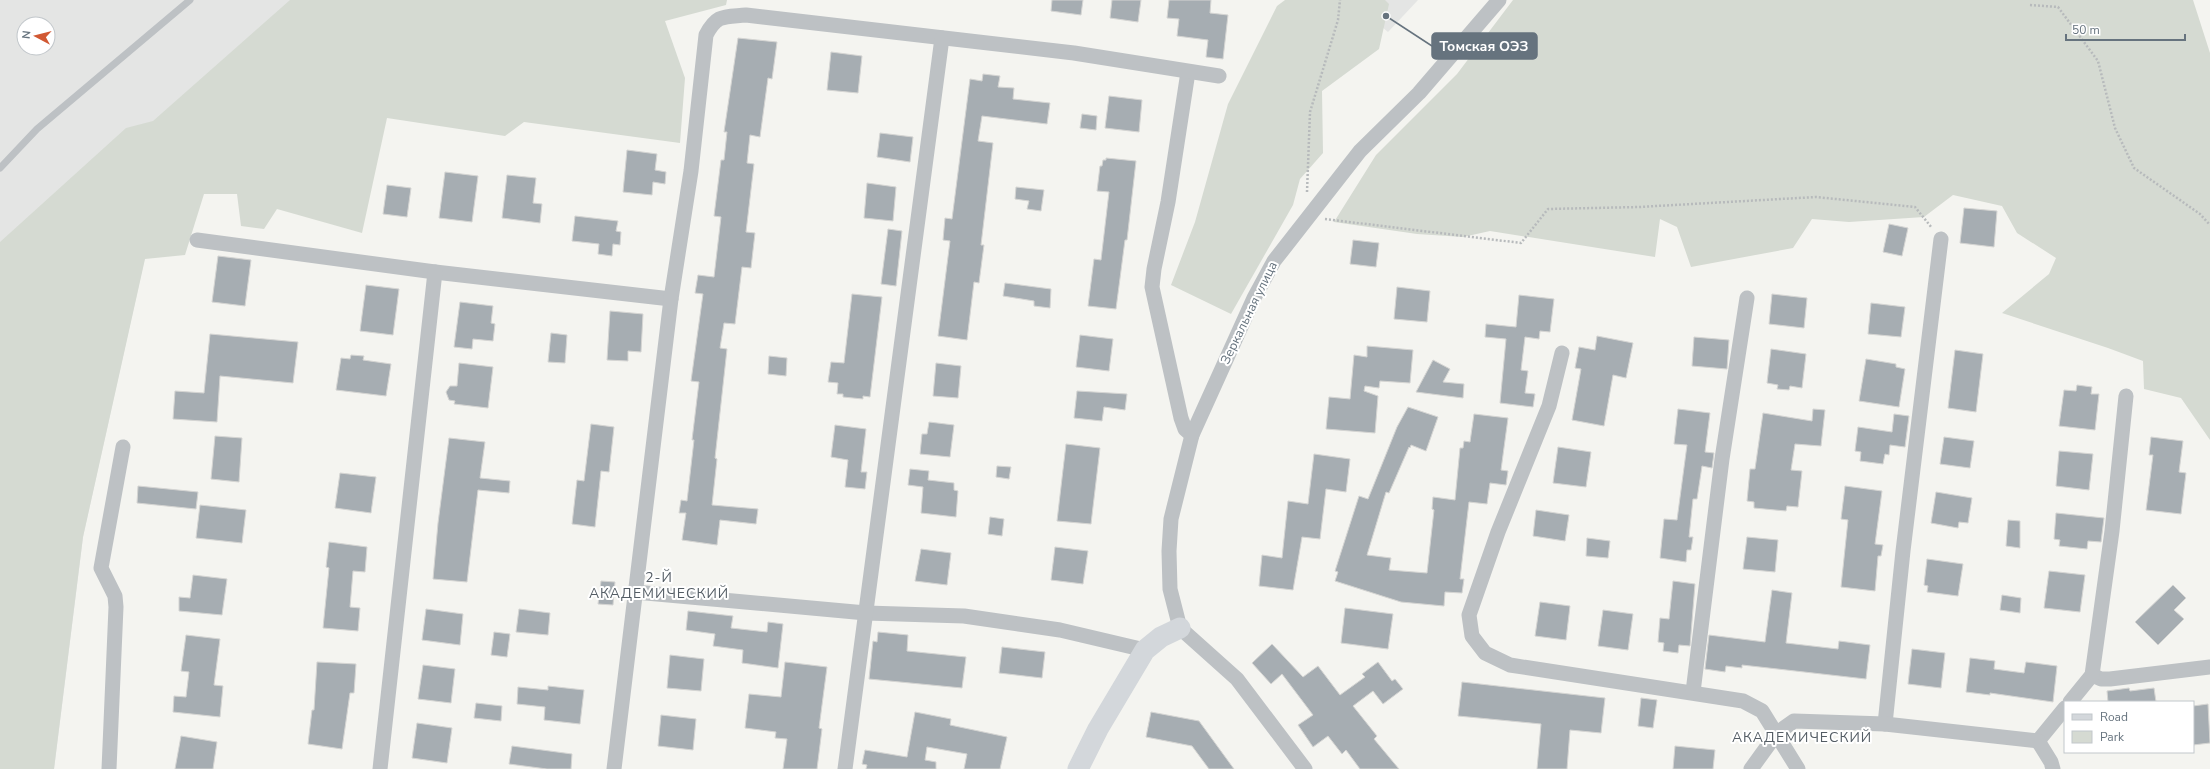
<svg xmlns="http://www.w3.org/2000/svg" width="2210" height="769" font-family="'Nunito Sans',sans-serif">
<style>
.built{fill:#e4e5e4;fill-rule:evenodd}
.green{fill:#d5dad2}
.building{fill:#a6adb2;stroke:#d5d5d3}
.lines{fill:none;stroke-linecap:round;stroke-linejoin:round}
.path{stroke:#b7babc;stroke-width:2.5;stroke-dasharray:2 2;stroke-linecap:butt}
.lane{stroke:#bdc1c4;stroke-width:7}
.street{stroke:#bdc1c4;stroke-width:15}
.secondary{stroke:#d3d7db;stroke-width:21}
.labels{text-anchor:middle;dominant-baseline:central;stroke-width:4;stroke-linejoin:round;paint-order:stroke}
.street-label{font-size:13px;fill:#66737e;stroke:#fff}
.neighbourhood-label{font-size:14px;letter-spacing:1px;fill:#535c64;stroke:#fff}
.leader{fill:none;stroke:#66737e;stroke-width:1.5}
.callout-dot{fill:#66737e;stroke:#fff;stroke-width:1.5}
.callout{fill:#66737e;stroke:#66737e;stroke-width:1.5}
.callout-label{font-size:14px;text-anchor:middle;font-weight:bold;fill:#fff}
</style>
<rect width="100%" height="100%" fill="#f4f4f0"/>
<g class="built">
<path d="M 0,0 L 498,0 L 167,158 L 83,537 L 54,769 L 0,769 ZM 24,24 L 48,24 L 48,48 L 24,48 Z"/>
<path d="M 1350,0 L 1418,0 L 1388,32 Z"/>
</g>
<g class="green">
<path d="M 290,0 L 727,0 L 726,5 L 665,21 L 685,78 L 680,143 L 524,122 L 505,136 L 387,118 L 362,233 L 277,209 L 264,229 L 241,226 L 237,194 L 204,194 L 185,255 L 145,259 L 83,537 L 54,769 L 0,769 L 0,242 L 126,128 L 153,121 Z"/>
<path d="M 1285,0 L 1385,0 L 1389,4 L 1379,49 L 1322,91 L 1323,153 L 1300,179 L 1293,205 L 1231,314 L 1171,285 L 1195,222 L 1228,104 L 1277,6 Z"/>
<path d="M 1513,0 L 2193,0 L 2210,53 L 2210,440 L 2181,398 L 2144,389 L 2143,361 L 2108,348 L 2002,313 L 2049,274 L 2056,258 L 2017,233 L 2002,206 L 1953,195 L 1924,217 L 1849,222 L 1812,219 L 1793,248 L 1691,267 L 1677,227 L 1660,219 L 1655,257 L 1490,231 L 1463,237 L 1417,234 L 1334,222 L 1376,155 L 1457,74 Z"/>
</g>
<g class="building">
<path d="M 1052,0 L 1083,0 L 1081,15 L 1051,11 Z"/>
<path d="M 1112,0 L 1141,0 L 1138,22 L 1110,18 Z"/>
<path d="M 1169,0 L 1211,0 L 1210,13 L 1228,15 L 1223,59 L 1206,57 L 1208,40 L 1177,36 L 1179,19 L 1167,18 Z"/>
<path d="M 738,38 L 777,42 L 772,79 L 768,78 L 760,137 L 750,135 L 747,163 L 754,164 L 746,232 L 755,233 L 751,268 L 742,267 L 735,324 L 724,323 L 720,348 L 727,349 L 715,458 L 717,459 L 712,505 L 758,509 L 756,524 L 720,520 L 717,545 L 682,540 L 686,513 L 679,513 L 681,500 L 687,501 L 694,440 L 692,440 L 699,382 L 691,381 L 703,294 L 695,293 L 698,275 L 714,277 L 721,217 L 714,216 L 721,160 L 724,160 L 727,132 L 724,132 Z"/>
<path d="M 831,52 L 862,56 L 858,93 L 827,90 Z"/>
<path d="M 983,74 L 1000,76 L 998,87 L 1014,88 L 1013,99 L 1050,103 L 1047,124 L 982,116 L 978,141 L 993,143 L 981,245 L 984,245 L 979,283 L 974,282 L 967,340 L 938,336 L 950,241 L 943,240 L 945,218 L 952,219 L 970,79 L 982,81 Z"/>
<path d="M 1109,96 L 1142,100 L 1139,132 L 1105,128 Z"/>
<path d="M 1082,114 L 1097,116 L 1096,130 L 1080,128 Z"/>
<path d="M 880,133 L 913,137 L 910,162 L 877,157 Z"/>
<path d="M 627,150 L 657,154 L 655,170 L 666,172 L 665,184 L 653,182 L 652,195 L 623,192 Z"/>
<path d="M 1106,158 L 1136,161 L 1127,240 L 1125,240 L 1116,309 L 1088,306 L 1094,259 L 1101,260 L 1109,192 L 1097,191 L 1100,166 L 1102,166 L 1103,160 L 1106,160 Z"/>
<path d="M 445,172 L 478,176 L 472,222 L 439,218 Z"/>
<path d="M 507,175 L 536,178 L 533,203 L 542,204 L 540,223 L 502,218 Z"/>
<path d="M 867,183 L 896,187 L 893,221 L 864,218 Z"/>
<path d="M 387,185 L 411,188 L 407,217 L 383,214 Z"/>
<path d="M 1016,187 L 1044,190 L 1041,211 L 1027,209 L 1029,201 L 1015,199 Z"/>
<path d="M 1964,208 L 1997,211 L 1994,247 L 1960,243 Z"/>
<path d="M 575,216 L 618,221 L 616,231 L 621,232 L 620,245 L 613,244 L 612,256 L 598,254 L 599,244 L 572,241 Z"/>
<path d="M 1889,224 L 1908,228 L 1902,256 L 1883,252 Z"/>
<path d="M 888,229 L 902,231 L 896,286 L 881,284 Z"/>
<path d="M 1353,240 L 1379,243 L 1376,267 L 1350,264 Z"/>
<path d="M 218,256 L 251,260 L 245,306 L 212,302 Z"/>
<path d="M 1005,283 L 1051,289 L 1050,308 L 1034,306 L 1034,301 L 1003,296 Z"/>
<path d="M 366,285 L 399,289 L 393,335 L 360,331 Z"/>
<path d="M 1397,287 L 1430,291 L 1427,322 L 1394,319 Z"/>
<path d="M 852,294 L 882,297 L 870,397 L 863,396 L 863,399 L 843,397 L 843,394 L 837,394 L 838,383 L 828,382 L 831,362 L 844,363 Z"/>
<path d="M 1772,294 L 1807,298 L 1804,328 L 1769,324 Z"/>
<path d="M 1519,295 L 1554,299 L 1550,332 L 1540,331 L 1539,339 L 1525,337 L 1521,370 L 1528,371 L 1525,393 L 1535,394 L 1533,407 L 1500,403 L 1506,339 L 1485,337 L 1486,324 L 1516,327 Z"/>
<path d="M 460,302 L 493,306 L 491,323 L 495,324 L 493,341 L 473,339 L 472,349 L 454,347 Z"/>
<path d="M 1871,303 L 1905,307 L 1901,337 L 1868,334 Z"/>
<path d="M 610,311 L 643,314 L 641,352 L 628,351 L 628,361 L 607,360 Z"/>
<path d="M 551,333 L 567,335 L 565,363 L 548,362 Z"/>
<path d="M 210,334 L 298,342 L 293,383 L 220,376 L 217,422 L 173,419 L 175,391 L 204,393 Z"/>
<path d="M 1080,335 L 1113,339 L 1109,371 L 1076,367 Z"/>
<path d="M 1597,336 L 1633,343 L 1626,378 L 1613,375 L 1604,426 L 1572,420 L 1581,369 L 1575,368 L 1579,347 L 1595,350 Z"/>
<path d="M 1694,337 L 1729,340 L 1727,369 L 1692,366 Z"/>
<path d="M 1367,346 L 1413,350 L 1410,383 L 1380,381 L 1379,388 L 1365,386 L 1364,391 L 1378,396 L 1375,433 L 1326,429 L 1329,397 L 1350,399 L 1354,355 L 1367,357 Z"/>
<path d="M 1771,349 L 1806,354 L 1802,388 L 1790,386 L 1789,390 L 1777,389 L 1778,385 L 1767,383 Z"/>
<path d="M 1955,350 L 1983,354 L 1976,412 L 1948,408 Z"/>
<path d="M 351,355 L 364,356 L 363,360 L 391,364 L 386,396 L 336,390 L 341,358 L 350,359 Z"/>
<path d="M 769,356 L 787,358 L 786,376 L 768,374 Z"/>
<path d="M 1866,359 L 1896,364 L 1896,367 L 1905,369 L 1899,407 L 1859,401 Z"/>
<path d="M 1433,360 L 1450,369 L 1443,382 L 1464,384 L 1463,398 L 1416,392 Z"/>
<path d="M 459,363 L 493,367 L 488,408 L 454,404 L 455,401 L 449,400 L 446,392 L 450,386 L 457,386 Z"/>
<path d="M 936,363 L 961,366 L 958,398 L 933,396 Z"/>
<path d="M 2077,385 L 2092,387 L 2091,394 L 2099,394 L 2095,430 L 2059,426 L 2064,390 L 2076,391 Z"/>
<path d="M 1077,391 L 1127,394 L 1125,410 L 1104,407 L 1102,421 L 1074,418 Z"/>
<path d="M 1408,407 L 1438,417 L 1426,451 L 1411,445 L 1410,448 L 1409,447 L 1389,493 L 1386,492 L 1367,555 L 1391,558 L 1389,570 L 1427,573 L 1434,510 L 1432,509 L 1433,497 L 1455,500 L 1460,448 L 1463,448 L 1464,441 L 1470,442 L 1474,414 L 1508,418 L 1501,470 L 1508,471 L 1506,485 L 1490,483 L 1487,504 L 1469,502 L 1460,579 L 1464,579 L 1462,593 L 1445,592 L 1444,606 L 1401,602 L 1335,581 L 1338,572 L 1335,571 L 1359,496 L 1368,499 L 1397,427 Z"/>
<path d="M 1678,409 L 1710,413 L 1705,452 L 1714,453 L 1712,468 L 1702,466 L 1697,499 L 1693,499 L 1689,537 L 1693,537 L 1691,550 L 1687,550 L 1686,562 L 1660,558 L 1664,519 L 1677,520 L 1687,445 L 1674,444 Z"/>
<path d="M 1813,409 L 1825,410 L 1821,446 L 1795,444 L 1791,470 L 1802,471 L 1798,507 L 1787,506 L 1786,511 L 1754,508 L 1754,502 L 1747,501 L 1750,469 L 1755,469 L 1763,413 L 1812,421 Z"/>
<path d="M 1894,414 L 1909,416 L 1905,447 L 1890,445 L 1889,455 L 1885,454 L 1883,464 L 1860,461 L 1861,452 L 1855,451 L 1858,427 L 1892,432 Z"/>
<path d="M 929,422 L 954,425 L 950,457 L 920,454 L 922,434 L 927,434 Z"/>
<path d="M 591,424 L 614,427 L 609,472 L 601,471 L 595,527 L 572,524 L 577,480 L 584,481 Z"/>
<path d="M 835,425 L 866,429 L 861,472 L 867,472 L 865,489 L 845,487 L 848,460 L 831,457 Z"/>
<path d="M 215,436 L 242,438 L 239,482 L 211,479 Z"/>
<path d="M 1944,437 L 1974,441 L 1970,468 L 1940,464 Z"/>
<path d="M 2151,437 L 2183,441 L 2179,472 L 2186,473 L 2181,514 L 2146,510 L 2153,455 L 2149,455 Z"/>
<path d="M 449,438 L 485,442 L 480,478 L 510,481 L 509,493 L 478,490 L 467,582 L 433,579 L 438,523 Z"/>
<path d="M 1066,444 L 1100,448 L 1091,524 L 1057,521 Z"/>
<path d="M 1558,447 L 1591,452 L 1586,487 L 1553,483 Z"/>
<path d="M 2059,451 L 2093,454 L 2089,490 L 2056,486 Z"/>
<path d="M 1314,454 L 1350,459 L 1346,492 L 1326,489 L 1320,539 L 1302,537 L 1293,590 L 1259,586 L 1262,555 L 1282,558 L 1288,501 L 1308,504 Z"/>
<path d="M 997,466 L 1011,467 L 1009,479 L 996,477 Z"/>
<path d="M 910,469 L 929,471 L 928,480 L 954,483 L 954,490 L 958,491 L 956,517 L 921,513 L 923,487 L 908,485 Z"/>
<path d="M 340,473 L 376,477 L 371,513 L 335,508 Z"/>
<path d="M 138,486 L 198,492 L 196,509 L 137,503 Z"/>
<path d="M 1845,486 L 1882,491 L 1875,544 L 1883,545 L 1881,556 L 1878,556 L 1875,591 L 1841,587 L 1848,520 L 1841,519 Z"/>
<path d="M 1936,492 L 1972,498 L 1968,523 L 1959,522 L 1958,528 L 1931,523 Z"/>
<path d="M 200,505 L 246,510 L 242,543 L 196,538 Z"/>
<path d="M 1536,510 L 1569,515 L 1565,541 L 1533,536 Z"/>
<path d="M 2056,513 L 2104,518 L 2101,542 L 2088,541 L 2087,549 L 2059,546 L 2060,540 L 2054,539 Z"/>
<path d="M 990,517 L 1004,519 L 1002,536 L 988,534 Z"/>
<path d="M 2008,520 L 2020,521 L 2020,548 L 2006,546 Z"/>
<path d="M 1747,537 L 1778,540 L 1775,572 L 1743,569 Z"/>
<path d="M 1587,538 L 1610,541 L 1608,558 L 1586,556 Z"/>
<path d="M 329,542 L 367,547 L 365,572 L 353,571 L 350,607 L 360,608 L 358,631 L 323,628 L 329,568 L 326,567 Z"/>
<path d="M 1055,547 L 1088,551 L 1083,584 L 1051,580 Z"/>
<path d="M 921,549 L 951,553 L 947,585 L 915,581 Z"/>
<path d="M 1927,559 L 1963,564 L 1958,596 L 1927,592 L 1928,586 L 1924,585 Z"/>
<path d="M 2049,571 L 2085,575 L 2080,612 L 2044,608 Z"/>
<path d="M 193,575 L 227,579 L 222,615 L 179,611 L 179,597 L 190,598 Z"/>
<path d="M 601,581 L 615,582 L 613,605 L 598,604 Z"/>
<path d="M 1673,581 L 1695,584 L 1690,646 L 1679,645 L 1678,653 L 1663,651 L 1664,643 L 1658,642 L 1660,618 L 1669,619 Z"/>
<path d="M 2173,585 L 2186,598 L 2174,610 L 2184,619 L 2158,645 L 2135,622 Z"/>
<path d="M 1772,590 L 1792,593 L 1786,643 L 1838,649 L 1839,641 L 1870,645 L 1866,679 L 1742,665 L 1742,668 L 1726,666 L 1725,672 L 1705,669 L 1709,635 L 1765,642 Z"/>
<path d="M 2002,595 L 2021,598 L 2020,613 L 2000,610 Z"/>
<path d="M 1540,602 L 1570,606 L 1566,640 L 1535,636 Z"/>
<path d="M 1345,608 L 1393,614 L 1388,649 L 1341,643 Z"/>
<path d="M 426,609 L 463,614 L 460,645 L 422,640 Z"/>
<path d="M 519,609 L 550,613 L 548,635 L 516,632 Z"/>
<path d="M 1603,610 L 1633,614 L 1628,650 L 1598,646 Z"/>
<path d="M 688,611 L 733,616 L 731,628 L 767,632 L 768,622 L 783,624 L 778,668 L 742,663 L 743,650 L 713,646 L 715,634 L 686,630 Z"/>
<path d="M 494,632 L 510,634 L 507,657 L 491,655 Z"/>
<path d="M 878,632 L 908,635 L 907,651 L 966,657 L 962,688 L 869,679 L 873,641 L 877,642 Z"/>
<path d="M 186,635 L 220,639 L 214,685 L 223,686 L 220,717 L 173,712 L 174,696 L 186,697 L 189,672 L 181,671 Z"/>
<path d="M 1272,644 L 1303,677 L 1318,666 L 1340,695 L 1365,677 L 1362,674 L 1378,662 L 1392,681 L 1395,679 L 1403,689 L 1383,704 L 1373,691 L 1353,706 L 1377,736 L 1374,739 L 1399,769 L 1360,769 L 1346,750 L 1342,754 L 1328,736 L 1313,747 L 1298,725 L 1313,715 L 1282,674 L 1271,684 L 1252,663 Z"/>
<path d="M 1002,647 L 1045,652 L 1042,678 L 999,673 Z"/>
<path d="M 1912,649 L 1945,653 L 1941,688 L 1908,684 Z"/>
<path d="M 670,655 L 704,659 L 701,691 L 667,688 Z"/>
<path d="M 1970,658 L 1995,661 L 1994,669 L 2024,673 L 2026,662 L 2057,666 L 2053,702 L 1990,693 L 1990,695 L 1966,692 Z"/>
<path d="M 317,662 L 356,664 L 354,693 L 350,693 L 342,749 L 308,744 L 312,710 L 314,710 Z"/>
<path d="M 785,662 L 827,667 L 819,728 L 822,729 L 817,769 L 783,769 L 787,739 L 775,738 L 776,732 L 745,728 L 749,694 L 781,697 Z"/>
<path d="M 423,665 L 455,669 L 451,703 L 418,699 Z"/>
<path d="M 1462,682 L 1605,698 L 1601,733 L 1570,730 L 1567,769 L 1537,769 L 1541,724 L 1458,716 Z"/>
<path d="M 548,686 L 584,690 L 580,724 L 544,720 L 545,707 L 517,704 L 518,687 L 548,690 Z"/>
<path d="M 2129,688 L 2130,691 L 2154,688 L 2156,702 L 2108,702 L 2107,691 Z"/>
<path d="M 1641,698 L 1657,700 L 1653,728 L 1638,726 Z"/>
<path d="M 476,703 L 502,706 L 501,721 L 474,718 Z"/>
<path d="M 2208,704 L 2210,743 L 2193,745 L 2193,706 Z"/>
<path d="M 915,712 L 951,719 L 950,725 L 1007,737 L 1000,769 L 964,769 L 967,754 L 927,747 L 925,760 L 936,762 L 936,769 L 866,769 L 867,765 L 862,764 L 865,750 L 907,757 Z"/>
<path d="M 1151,712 L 1199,721 L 1234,769 L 1209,769 L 1192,746 L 1146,737 Z"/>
<path d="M 661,715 L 696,719 L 693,750 L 658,746 Z"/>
<path d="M 417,723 L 452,728 L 447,763 L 412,758 Z"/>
<path d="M 181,736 L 217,742 L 213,769 L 175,769 Z"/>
<path d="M 512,746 L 572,754 L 571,769 L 547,769 L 509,764 Z"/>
<path d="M 1675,746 L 1715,750 L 1713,769 L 1673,769 Z"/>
</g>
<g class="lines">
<g class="path">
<path d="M 2030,5 L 2058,7 L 2098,61 L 2115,128 L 2134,168 L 2200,214 L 2210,225"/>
<path d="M 1307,192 L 1310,112 L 1338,20 L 1340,0"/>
<path d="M 1325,219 L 1521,243 L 1548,209 L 1639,207 L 1816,197 L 1915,207 L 1932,228"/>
</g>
<path class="lane" d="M 0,168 L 37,129 L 190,0"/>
<g class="street">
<path d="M 1188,72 L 1168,202 L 1154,269 L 1152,287 L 1181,418 L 1185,429 L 1192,435"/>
<path d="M 197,240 L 435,272 L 671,299"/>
<path d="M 1562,353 L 1549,406 L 1498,532 L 1469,615 L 1472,636 L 1485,653 L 1510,665 L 1743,701 L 1762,711 L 1798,769"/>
<path d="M 635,592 L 866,613 L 964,616 L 1060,630 L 1145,650"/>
<path d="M 2092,675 L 2101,679 L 2110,679 L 2210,667"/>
<path d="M 1693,692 L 1722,459 L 1747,298"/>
<path d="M 2070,702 L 2092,675 L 2112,531 L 2126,396"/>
<path d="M 1885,724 L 1903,551 L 1941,239"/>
<path d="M 2038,741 L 2065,708"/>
<path d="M 109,769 L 116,607 L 115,596 L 101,568 L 123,447"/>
<path d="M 380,769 L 435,272"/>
<path d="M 614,769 L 671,299 L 691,171 L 706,35 C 717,14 724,17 746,15 L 1074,53 L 1219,76"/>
<path d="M 845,769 L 942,38"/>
<path d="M 1305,769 L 1237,679 L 1180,628 L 1170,589 L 1169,551 L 1171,519 L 1192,435 L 1254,298 L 1274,261 L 1360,151 L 1419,93 L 1499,0"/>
<path d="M 1751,769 L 1777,733 L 1794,721 L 1885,724 L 2038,741 L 2051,762 L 2053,769"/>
</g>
<path class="secondary" d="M 1078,769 L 1098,729 L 1145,650 L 1161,637 L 1180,628"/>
</g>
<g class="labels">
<g class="street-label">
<text transform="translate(1249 313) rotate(-64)">Зеркальная улица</text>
</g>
<g class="neighbourhood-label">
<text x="659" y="577">2-Й<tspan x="659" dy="16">АКАДЕМИЧЕСКИЙ</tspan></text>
<text x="1802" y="737">АКАДЕМИЧЕСКИЙ</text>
</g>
</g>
<path class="leader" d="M1386 16L1432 46"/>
<circle class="callout-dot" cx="1386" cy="16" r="4"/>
<rect class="callout" x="1432" y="33" width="105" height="26" rx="4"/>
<g class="callout-label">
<text x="1484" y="51">Томская ОЭЗ</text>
</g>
<rect x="2064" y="701" width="130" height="52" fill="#ffffff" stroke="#c2c7cb"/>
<rect x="2072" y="714" width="20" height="6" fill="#d3d7db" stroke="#c2c7cb"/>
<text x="2100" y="721" font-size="12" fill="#66737e">Road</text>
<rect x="2072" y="731" width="20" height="12" fill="#d5dad2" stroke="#c2c7cb"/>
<text x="2100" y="741" font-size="12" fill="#66737e">Park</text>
<g transform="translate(36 36) rotate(277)"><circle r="19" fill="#ffffff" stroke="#c2c7cb"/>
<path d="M0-3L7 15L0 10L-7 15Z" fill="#d15833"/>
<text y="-6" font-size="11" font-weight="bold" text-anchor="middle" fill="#66737e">N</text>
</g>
<path d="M2066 34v6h119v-6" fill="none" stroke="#66737e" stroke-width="2"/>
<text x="2072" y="34" font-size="12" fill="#66737e" stroke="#ffffff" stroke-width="3" paint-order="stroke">50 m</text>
</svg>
